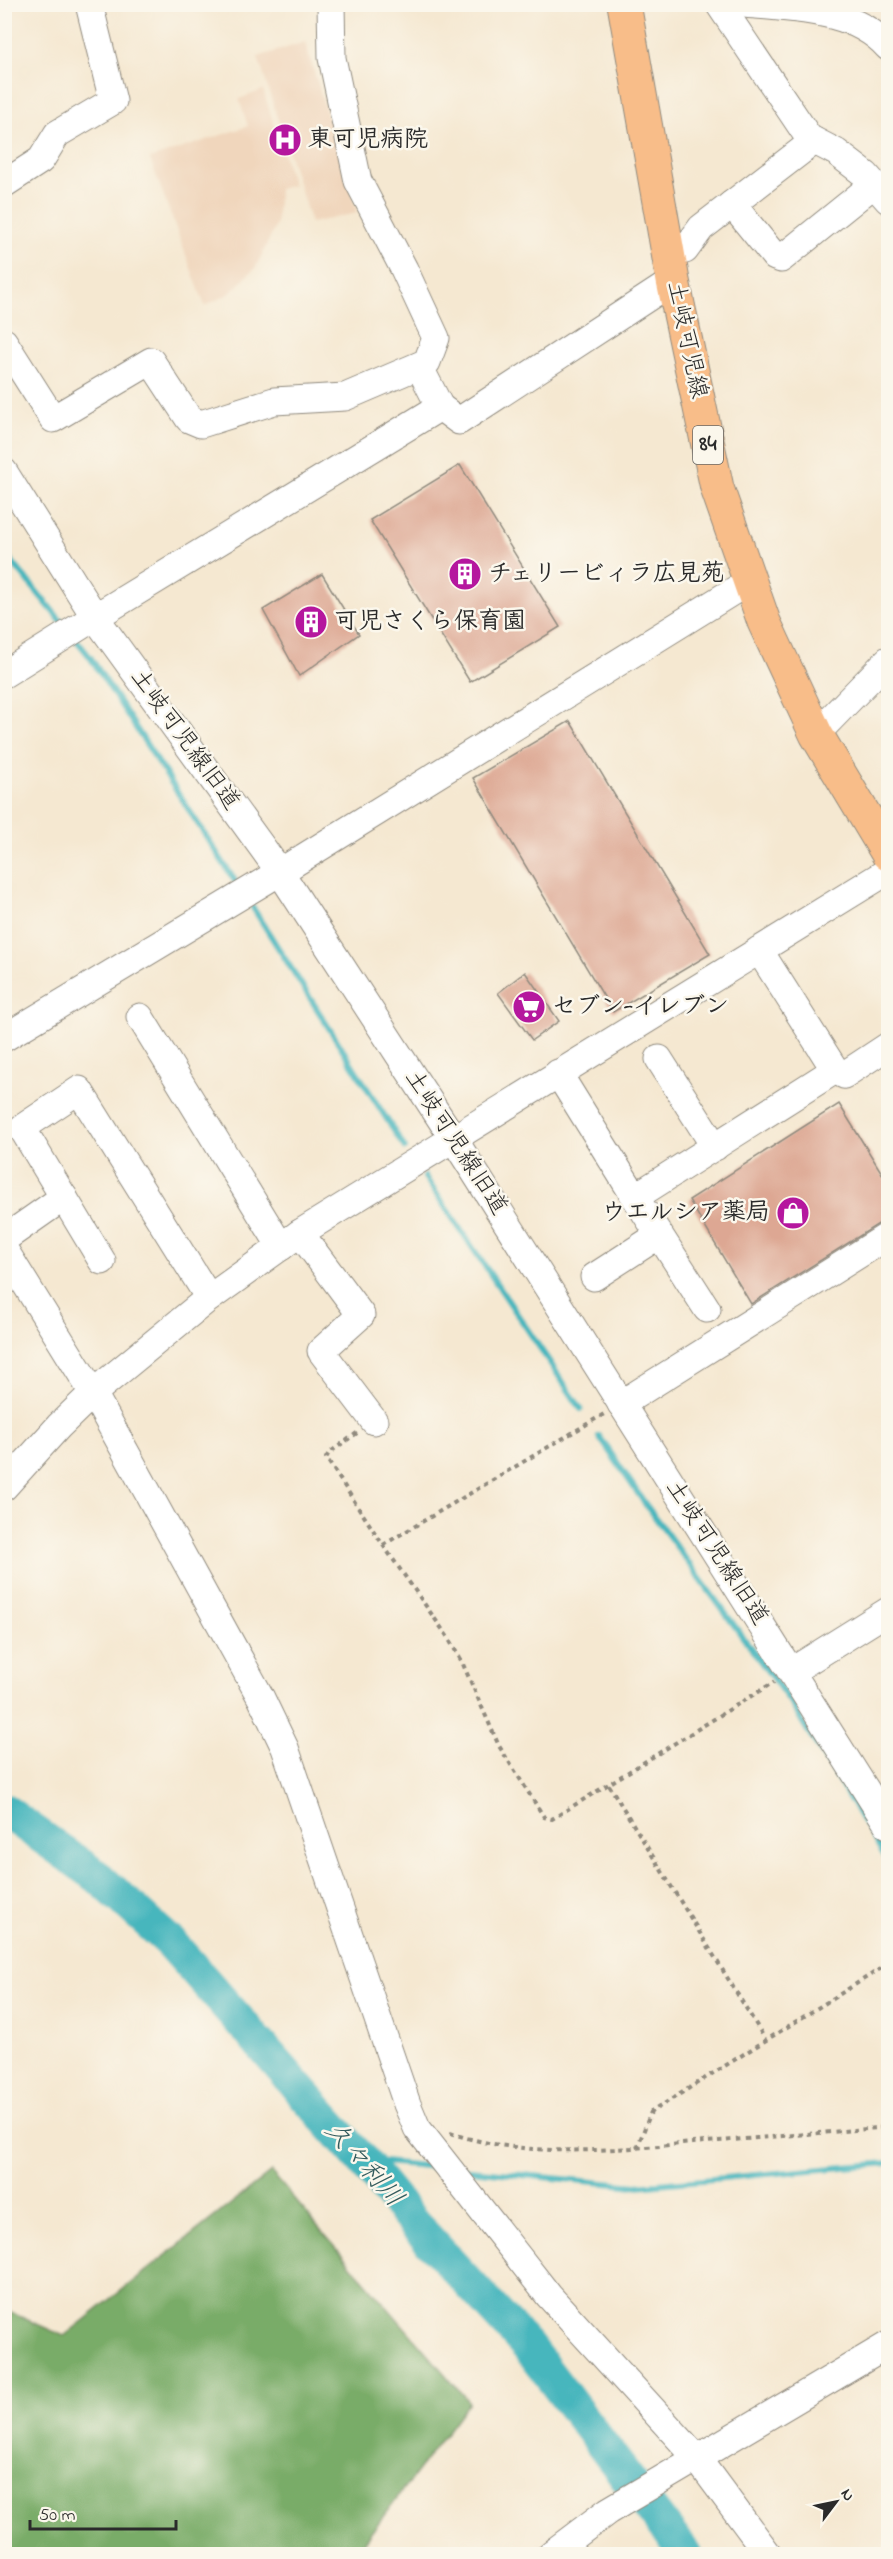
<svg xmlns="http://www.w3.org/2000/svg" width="893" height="2559" font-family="'Indie Flower','Klee One',sans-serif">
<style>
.built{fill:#f0d6bc}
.forest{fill:#79ac67;stroke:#526c49;stroke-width:1.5}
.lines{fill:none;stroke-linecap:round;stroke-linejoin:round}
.stream{stroke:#46b6bd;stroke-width:6}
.river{stroke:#46b6bd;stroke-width:34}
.building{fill:#dda793}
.minor-casing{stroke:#908a7e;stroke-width:29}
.major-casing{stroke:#908a7e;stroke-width:35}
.path{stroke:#908a7e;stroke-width:4;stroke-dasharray:4.5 4.5;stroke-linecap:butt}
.minor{stroke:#fff;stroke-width:27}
.major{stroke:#f8bd89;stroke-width:33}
.labels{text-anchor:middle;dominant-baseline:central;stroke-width:5;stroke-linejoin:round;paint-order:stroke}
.shield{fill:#fbf7ec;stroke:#696865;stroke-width:1.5}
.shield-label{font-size:22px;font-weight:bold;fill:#2b2b2b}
.poi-label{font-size:24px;font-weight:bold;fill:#2b2b2b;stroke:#fbf7ec;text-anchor:start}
.street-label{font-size:24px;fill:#2b2b2b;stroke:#fbf7ec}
.water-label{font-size:26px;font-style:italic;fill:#345c5e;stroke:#fbf7ec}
</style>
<rect width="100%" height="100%" fill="#fbf7ec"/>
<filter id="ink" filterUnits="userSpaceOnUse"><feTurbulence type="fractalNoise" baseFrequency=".0167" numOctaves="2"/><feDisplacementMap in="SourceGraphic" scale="12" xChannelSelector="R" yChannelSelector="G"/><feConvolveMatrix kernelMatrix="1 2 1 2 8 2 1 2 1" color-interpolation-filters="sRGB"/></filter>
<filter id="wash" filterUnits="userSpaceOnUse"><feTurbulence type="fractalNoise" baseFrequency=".008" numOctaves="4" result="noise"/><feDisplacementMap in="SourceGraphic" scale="24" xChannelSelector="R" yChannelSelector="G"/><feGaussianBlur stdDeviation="1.35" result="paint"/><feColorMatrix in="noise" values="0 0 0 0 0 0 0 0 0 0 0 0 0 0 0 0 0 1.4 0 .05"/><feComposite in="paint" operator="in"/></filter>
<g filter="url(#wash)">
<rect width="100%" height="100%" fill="#f5e8d1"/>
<g class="built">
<path d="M 305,42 L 357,213 L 311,223 L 258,57 Z"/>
<path d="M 263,90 L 293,185 L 279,189 L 276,225 L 256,267 L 230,293 L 205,306 L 150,159 L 248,126 L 239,99 Z"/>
</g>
<path class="forest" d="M 271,2172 L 469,2402 L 355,2554 L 5,2554 L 5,2310 L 64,2336 Z"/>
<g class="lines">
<g class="stream">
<path d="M 4,552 L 65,626"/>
<path d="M 74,637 L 90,657 L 235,881"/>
<path d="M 253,908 L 405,1148"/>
<path d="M 425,1177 L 581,1409"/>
<path d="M 599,1436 L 646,1505 L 789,1700 L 888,1861"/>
<path d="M 362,2160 L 437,2167"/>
<path d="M 459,2169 L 636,2186 L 888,2163"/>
</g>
<path class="river" d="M 4,1810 L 98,1877 L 171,1943 L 362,2160 L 417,2227 L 528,2347 L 685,2554"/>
</g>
<g id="blocks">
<g class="building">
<path d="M 460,465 L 560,627 L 470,682 L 370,520 Z"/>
<path d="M 322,574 L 359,634 L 299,676 L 263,610 Z"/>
<path d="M 570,721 L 710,954 L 613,1012 L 473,778 Z"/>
<path d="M 525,972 L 559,1021 L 532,1040 L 498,993 Z"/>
<path d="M 839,1104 L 888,1183 L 888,1220 L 880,1223 L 751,1304 L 689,1200 Z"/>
</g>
</g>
</g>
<g filter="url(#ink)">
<use href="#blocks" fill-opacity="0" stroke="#908a7e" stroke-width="1.5"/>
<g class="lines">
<g class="minor-casing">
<g id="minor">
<path d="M 719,4 L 809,138 L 836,152 L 866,175 L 888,200"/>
<path d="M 745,4 C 793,9 853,8 888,47"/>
<path d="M 4,184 L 41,160 L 57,134 L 113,101 L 89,4"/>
<path d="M 732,204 L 775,257 L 781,259 L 874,184"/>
<path d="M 668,254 L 685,250 L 701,228 L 814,141"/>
<path d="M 4,342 L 53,419 L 151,361 L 189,419 L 201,424 L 274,401 L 345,397 L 427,362 L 436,338 L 404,269 L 358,181 L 332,58 L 331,4"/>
<path d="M 419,366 L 440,407"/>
<path d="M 4,472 L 95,617 L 280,872 L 453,1138 L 888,1825"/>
<path d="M 4,674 L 95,617 L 440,407 L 459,421 L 673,281"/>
<path d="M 816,734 L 888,660"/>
<path d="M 759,950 L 835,1070 L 844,1075 L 888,1046"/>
<path d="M 140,1017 L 281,1247"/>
<path d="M 4,1038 L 280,872 L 748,582"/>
<path d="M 659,1059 L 715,1147"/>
<path d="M 558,1073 L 635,1197 L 835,1070"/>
<path d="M 635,1197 L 707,1309"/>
<path d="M 300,1233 L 361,1315 L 321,1351 L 374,1421"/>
<path d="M 4,1239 L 64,1197"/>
<path d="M 4,1249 L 93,1393 L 261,1698 L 285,1748 L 407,2104 L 417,2128 L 549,2296 L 696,2457 L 768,2554"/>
<path d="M 102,1261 L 22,1128 L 79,1090 L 209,1298"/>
<path d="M 594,1277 L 659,1235"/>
<path d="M 621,1404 L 888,1236"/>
<path d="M 4,1487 L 59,1426 L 93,1393 L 204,1302 L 300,1233 L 888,871"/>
<path d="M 792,1671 L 888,1611"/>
<path d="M 551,2554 L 608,2511 L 888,2345"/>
</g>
</g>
<g class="major-casing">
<path id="major" d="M 624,4 L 673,281 L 717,488 L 764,622 L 816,734 L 888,854"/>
</g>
<g class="path">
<path d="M 357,1433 L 329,1453 L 326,1458 L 383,1545 L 447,1636 L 462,1662 L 499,1746 L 544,1817 L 552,1819 L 774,1682"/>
<path d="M 383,1545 L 604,1414"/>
<path d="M 609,1785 L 765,2039"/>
<path d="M 450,2133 C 529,2159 612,2150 693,2143 C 758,2138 823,2133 888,2127"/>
<path d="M 637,2148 L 651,2112 L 888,1964"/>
</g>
<use href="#minor" class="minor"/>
<use href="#major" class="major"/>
</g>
</g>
<defs>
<g id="hospital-disc" transform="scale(1.725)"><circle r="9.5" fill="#b5179e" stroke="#fbf7ec"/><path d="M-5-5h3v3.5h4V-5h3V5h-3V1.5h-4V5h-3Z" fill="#fff"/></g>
<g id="building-disc" transform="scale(1.725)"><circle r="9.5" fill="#b5179e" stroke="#fbf7ec"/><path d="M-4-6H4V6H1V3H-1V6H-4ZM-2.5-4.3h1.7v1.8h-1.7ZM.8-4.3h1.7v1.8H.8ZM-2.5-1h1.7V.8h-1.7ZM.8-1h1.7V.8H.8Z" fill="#fff"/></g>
<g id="supermarket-disc" transform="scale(1.725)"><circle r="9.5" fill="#b5179e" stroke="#fbf7ec"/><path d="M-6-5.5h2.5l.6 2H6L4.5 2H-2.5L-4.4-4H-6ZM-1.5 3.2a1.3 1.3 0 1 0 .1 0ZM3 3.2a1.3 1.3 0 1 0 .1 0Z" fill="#fff"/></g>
<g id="shop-disc" transform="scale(1.725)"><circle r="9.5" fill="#b5179e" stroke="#fbf7ec"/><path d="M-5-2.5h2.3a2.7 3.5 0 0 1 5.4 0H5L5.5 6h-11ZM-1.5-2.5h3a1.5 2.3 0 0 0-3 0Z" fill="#fff"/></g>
</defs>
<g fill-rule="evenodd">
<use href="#hospital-disc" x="285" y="140"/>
<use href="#building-disc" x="465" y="574"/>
<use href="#building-disc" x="311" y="622"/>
<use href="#supermarket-disc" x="529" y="1007"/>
<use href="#shop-disc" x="793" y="1213"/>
</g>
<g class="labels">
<rect class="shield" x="693" y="426" width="30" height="38" rx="4.5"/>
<g class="shield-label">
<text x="708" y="445">84</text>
</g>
<g class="poi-label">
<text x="308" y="140">東可児病院</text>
<text x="488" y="574">チェリービィラ広見苑</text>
<text x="334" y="622">可児さくら保育園</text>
<text x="552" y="1007">セブン-イレブン</text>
<text x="770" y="1213" text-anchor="end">ウエルシア薬局</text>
</g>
<g class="street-label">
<text transform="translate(686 340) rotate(78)">土岐可児線</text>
<text transform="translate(184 740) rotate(54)">土岐可児線旧道</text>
<text transform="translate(455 1143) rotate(57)">土岐可児線旧道</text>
<text transform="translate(716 1553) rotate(57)">土岐可児線旧道</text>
</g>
<g class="water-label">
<text transform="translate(363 2165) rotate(49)">久々利川</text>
</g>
</g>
<rect width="893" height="2559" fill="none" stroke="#fbf7ec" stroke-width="24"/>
<g transform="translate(836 2502) rotate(58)" stroke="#fbf7ec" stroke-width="4.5" paint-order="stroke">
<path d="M0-4.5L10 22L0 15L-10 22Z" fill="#2b2b2b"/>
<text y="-9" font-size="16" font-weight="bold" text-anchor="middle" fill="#2b2b2b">N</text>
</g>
<path d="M30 2520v9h146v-9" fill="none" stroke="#2b2b2b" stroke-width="3"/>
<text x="39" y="2520" font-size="18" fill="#2b2b2b" stroke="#fbf7ec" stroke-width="4.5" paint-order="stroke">50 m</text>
</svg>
